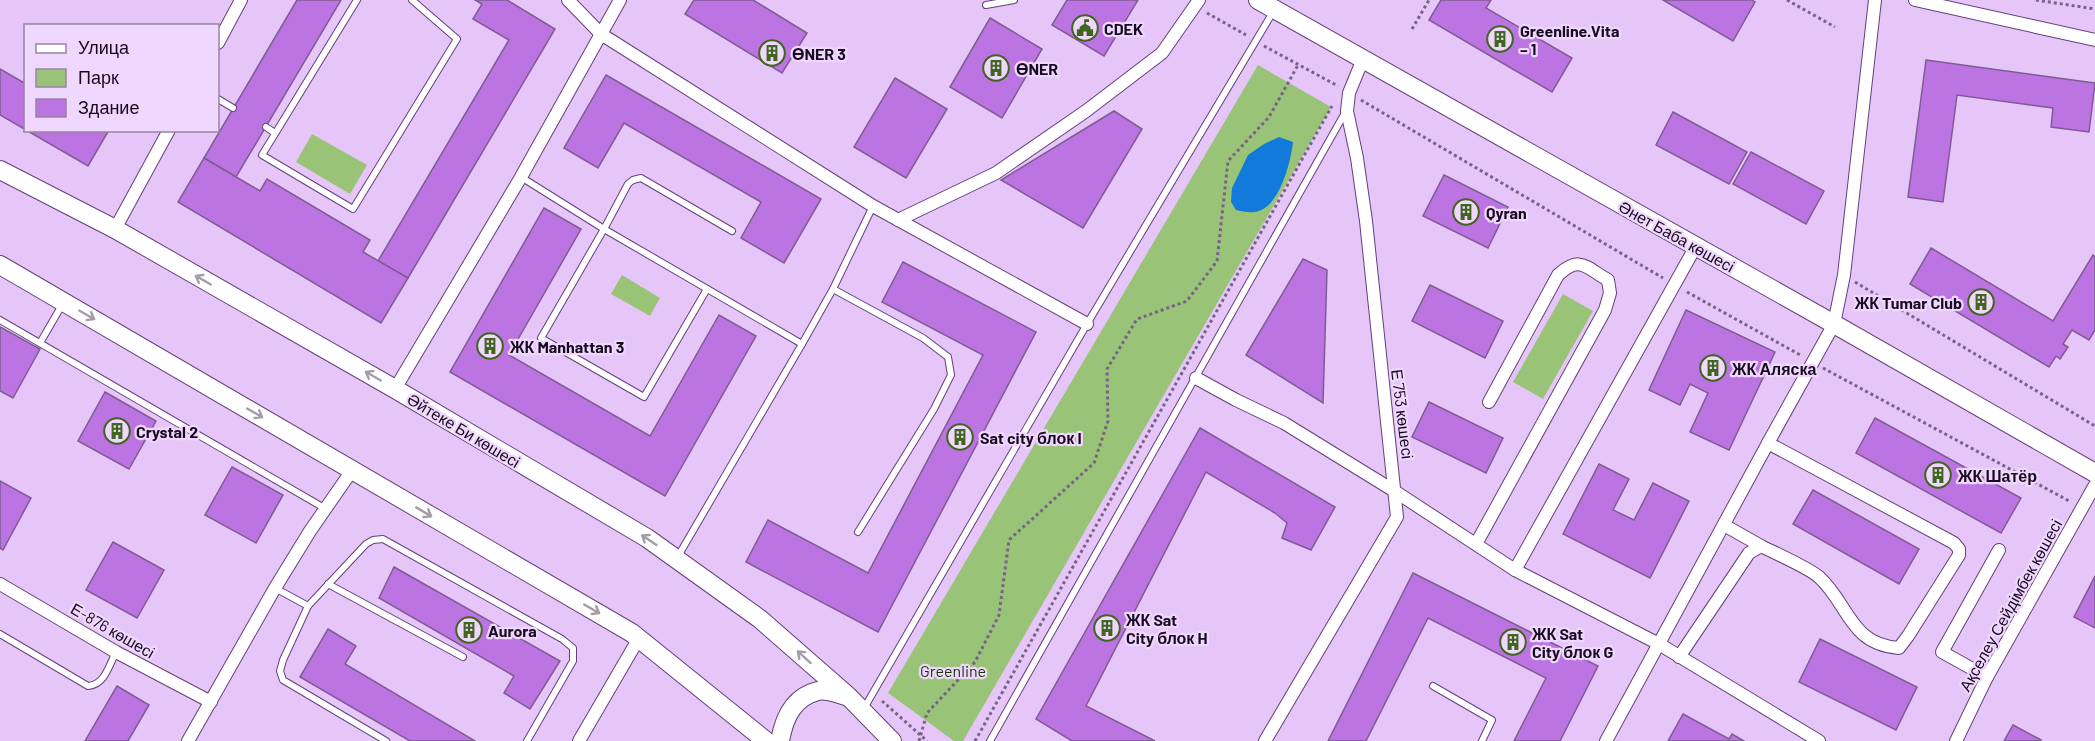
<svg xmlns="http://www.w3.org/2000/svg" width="2095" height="741" font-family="Barlow,sans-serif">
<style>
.green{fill:#99c478}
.water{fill:#117ada}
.building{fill:#bb74e1;stroke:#7f5b94;stroke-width:1.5}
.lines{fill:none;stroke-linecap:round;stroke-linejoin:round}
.lane-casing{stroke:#644178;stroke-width:8}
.street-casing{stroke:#644178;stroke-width:14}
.secondary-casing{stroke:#644178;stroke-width:20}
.path{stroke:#796286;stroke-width:3;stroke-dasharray:3 3;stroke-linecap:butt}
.lane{stroke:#fff;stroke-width:6}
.street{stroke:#fff;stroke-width:12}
.secondary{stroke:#fff;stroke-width:18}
.oneway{stroke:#a39da6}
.labels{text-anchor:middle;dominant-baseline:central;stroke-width:4.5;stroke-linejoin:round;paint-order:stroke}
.poi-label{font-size:16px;font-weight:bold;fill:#180a20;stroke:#efd7fd;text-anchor:start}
.street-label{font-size:16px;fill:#180a20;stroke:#efd7fd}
.park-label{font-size:16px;fill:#1b3402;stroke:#efd7fd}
</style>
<rect width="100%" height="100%" fill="#e6c6f9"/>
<g class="green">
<path d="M 1258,65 L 1331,107 L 963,741 L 954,741 L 888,693 Z"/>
<path d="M 312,134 L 367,165 L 350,194 L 296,162 Z"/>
<path d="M 622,275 L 660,298 L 650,316 L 611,294 Z"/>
<path d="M 1563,294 L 1593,311 L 1543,399 L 1513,382 Z"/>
</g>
<path class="water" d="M 1279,137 L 1293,142 C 1291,162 1279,210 1254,212 C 1249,213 1241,211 1236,210 L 1231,202 L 1232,188 L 1248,155 L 1264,144 Z"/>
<g class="building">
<path d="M 297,0 L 341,0 L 236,177 L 204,158 Z"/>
<path d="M 475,0 L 507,0 L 555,29 L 408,278 L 378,261 L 509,40 L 473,19 L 482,4 Z"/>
<path d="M 694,0 L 753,0 L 807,33 L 782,73 L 685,14 Z"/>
<path d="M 1067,0 L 1138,0 L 1104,56 L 1052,25 Z"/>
<path d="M 1441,0 L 1491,0 L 1486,8 L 1572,58 L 1552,92 L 1429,20 Z"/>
<path d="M 1663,0 L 1752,0 L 1755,2 L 1733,41 Z"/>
<path d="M 990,18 L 1042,49 L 1002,118 L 950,87 Z"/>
<path d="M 1926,60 L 2095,83 L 2089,132 L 2051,127 L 2053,108 L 1957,95 L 1943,202 L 1908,197 Z"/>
<path d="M 0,69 L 26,84 L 26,130 L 0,115 Z"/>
<path d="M 606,75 L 821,199 L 784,263 L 741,238 L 761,202 L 624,123 L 598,168 L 564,148 Z"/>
<path d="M 895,78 L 947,109 L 906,178 L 854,147 Z"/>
<path d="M 1114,111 L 1142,129 L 1083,228 L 1001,180 Z"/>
<path d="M 1673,112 L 1747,152 L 1729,184 L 1656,145 Z"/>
<path d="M 26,130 L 109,130 L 88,166 Z"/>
<path d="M 1751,152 L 1824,191 L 1806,224 L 1733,184 Z"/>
<path d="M 204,158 L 260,191 L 267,179 L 370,240 L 363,252 L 408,278 L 381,323 L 178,202 Z"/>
<path d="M 1444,175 L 1508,207 L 1488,248 L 1423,216 Z"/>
<path d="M 544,208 L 581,229 L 509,355 L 650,436 L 719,315 L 756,336 L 665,496 L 450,372 Z"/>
<path d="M 1931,248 L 2053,321 L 2093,255 L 2095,257 L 2095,330 L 2089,340 L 2072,330 L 2063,344 L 2068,347 L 2060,359 L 2056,356 L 2049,367 L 1910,284 Z"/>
<path d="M 1303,259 L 1327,270 L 1323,403 L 1246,355 Z"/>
<path d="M 903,262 L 1036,332 L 878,632 L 746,562 L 768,520 L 868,573 L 983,355 L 882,302 Z"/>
<path d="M 1430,285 L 1503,321 L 1485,358 L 1412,321 Z"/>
<path d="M 1686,310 L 1775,352 L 1729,450 L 1690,432 L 1708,393 L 1690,384 L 1680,405 L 1649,390 Z"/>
<path d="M 0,327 L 40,349 L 13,398 L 0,391 Z"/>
<path d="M 105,392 L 156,421 L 129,469 L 78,441 Z"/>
<path d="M 1429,402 L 1503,438 L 1486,473 L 1412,437 Z"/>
<path d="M 1875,418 L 2021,498 L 2001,533 L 1856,453 Z"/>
<path d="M 1200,428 L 1335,507 L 1311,550 L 1282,538 L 1287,523 L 1275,513 L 1206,472 L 1086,706 L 1155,741 L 1072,741 L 1036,719 Z"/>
<path d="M 1599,464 L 1629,479 L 1613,510 L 1634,520 L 1653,483 L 1689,501 L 1650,578 L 1563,534 Z"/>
<path d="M 232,467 L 283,495 L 256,543 L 205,515 Z"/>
<path d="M 0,481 L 31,498 L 3,550 L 0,548 Z"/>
<path d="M 1813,490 L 1919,549 L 1899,584 L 1793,524 Z"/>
<path d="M 113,542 L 164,570 L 137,618 L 86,590 Z"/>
<path d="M 394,567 L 560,661 L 530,709 L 504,693 L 514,676 L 379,598 Z"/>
<path d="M 1413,573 L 1598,666 L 1560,741 L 1514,741 L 1546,678 L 1428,618 L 1366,741 L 1328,741 Z"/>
<path d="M 2095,576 L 2095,628 L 2074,617 Z"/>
<path d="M 328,629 L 356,646 L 345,664 L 475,741 L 410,741 L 300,677 Z"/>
<path d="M 1820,639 L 1917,687 L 1896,730 L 1799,682 Z"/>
<path d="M 117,686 L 149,705 L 128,741 L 85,741 Z"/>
<path d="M 1683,714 L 1729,739 L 1732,734 L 1744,741 L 1668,741 Z"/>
<path d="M 2013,725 L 2041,740 L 2040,741 L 2004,741 Z"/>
</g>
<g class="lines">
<g class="lane-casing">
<g id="lane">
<path d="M 357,0 L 262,155 L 353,209 L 457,39 L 412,0"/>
<path d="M 986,5 L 1014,0"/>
<path d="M 218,99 L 233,108"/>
<path d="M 266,127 L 275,133"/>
<path d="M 521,177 L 604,229 L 802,344 L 677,558"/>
<path d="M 707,289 L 644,397 L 541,338 L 604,229 L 628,184 L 633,180 L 641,178 L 732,231"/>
<path d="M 833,289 L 923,338 L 948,357 L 951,375 L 934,409 L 858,532"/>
<path d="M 0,320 L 326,509"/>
<path d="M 40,343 L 62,305"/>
<path d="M 802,344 L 833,289 L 873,206"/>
<path d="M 328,584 L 463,657"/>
<path d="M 275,588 L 308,606"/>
<path d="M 0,634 L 88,686 C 105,685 109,665 116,652"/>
<path d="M 1433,686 L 1492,720 L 1482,741"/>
<path d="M 863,710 L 1087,324 L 1273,12"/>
<path d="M 386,741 L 283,680 L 280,671 L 283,660 L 308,606 L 366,544 L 373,540 L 383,539 L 562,639 L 573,648 L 573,661 L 527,741"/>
<path d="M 990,741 L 1346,111"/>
</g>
</g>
<g class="street-casing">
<g id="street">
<path d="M 568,0 L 601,34 L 873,206 L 1087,324"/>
<path d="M 1915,0 L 2095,40"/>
<path d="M 218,43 L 241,0"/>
<path d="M 898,220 L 996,173 L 1086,111 L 1162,53 L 1199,0"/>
<path d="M 115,229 L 169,130"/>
<path d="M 1196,378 L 1236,400 L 1284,423 L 1396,492 L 1515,570 L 1659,644 L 1819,741"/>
<path d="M 395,389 L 521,177 L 620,0"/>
<path d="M 1768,443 L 1834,324 L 1844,275 L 1875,0"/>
<path d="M 1724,525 L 1761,546"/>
<path d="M 1476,544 L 1605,310 L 1610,293 L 1608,280 C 1585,267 1580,255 1558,275 L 1489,402"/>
<path d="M 1515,570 L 1696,246"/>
<path d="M 0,584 L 116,652 L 211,702"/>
<path d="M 1987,677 L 1942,652 L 1999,550"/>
<path d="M 188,741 L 275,588 L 310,531 L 353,469"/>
<path d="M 579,741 L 639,638"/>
<path d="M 1265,741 L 1397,517 L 1366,221 L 1357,158 L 1347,111 L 1349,93 L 1363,59"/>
<path d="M 1606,741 L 1768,443 L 1954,543 L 1959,549 L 1959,555 L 1908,636 L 1899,648 C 1849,644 1849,604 1819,577 C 1809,568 1775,553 1761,546 L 1749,553 L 1679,657"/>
<path d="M 1956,741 L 1987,677 L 2095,485"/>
</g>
</g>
<g class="secondary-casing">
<g id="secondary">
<path d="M 1258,0 L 1834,324 L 2095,473"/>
<path d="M 0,170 L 115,229 L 395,389 L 647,538 L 760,619 L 848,696 L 892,741"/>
<path d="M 0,265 L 632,633 L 766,741"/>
<path d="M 780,741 C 784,718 793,697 818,691 C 826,689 838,694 846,696"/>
</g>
</g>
<g class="path">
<path d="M 1787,0 L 1835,27"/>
<path d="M 2036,0 L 2095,9"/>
<path d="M 1207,13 L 1246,35"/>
<path d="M 1412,29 L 1429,0"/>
<path d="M 1264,46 L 1338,86"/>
<path d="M 1361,100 L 1663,278"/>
<path d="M 1855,282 L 2095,426"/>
<path d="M 1687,292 L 1802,356"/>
<path d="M 1823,368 L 2071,502"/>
<path d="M 882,701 L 927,741"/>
<path d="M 919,741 L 927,713 L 975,662 L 999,615 L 1009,540 L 1094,463 L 1108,421 L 1107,369 L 1137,319 L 1187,301 L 1217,261 L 1228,161 L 1269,117 L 1298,65"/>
<path d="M 975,741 L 1332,106"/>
</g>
<use href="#lane" class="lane"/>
<use href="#street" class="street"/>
<use href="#secondary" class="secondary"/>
</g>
<defs><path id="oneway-shaft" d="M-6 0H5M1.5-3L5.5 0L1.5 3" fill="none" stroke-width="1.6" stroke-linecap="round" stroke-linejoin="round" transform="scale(1.5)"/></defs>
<g class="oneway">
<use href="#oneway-shaft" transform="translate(203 280) rotate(-150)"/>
<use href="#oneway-shaft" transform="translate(87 315) rotate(30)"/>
<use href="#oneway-shaft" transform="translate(373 376) rotate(-150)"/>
<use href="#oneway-shaft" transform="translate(255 413) rotate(30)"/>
<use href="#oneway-shaft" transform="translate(424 512) rotate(31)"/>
<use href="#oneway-shaft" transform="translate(649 540) rotate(-146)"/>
<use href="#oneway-shaft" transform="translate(592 609) rotate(30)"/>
<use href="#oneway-shaft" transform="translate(804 657) rotate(-138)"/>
</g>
<defs>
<g id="civic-ring" transform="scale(1.35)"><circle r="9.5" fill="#efd7fd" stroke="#40651e" stroke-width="1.5"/><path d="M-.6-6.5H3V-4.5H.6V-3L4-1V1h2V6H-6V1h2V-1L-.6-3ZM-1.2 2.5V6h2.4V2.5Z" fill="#40651e"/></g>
<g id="building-ring" transform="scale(1.35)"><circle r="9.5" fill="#efd7fd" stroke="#40651e" stroke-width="1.5"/><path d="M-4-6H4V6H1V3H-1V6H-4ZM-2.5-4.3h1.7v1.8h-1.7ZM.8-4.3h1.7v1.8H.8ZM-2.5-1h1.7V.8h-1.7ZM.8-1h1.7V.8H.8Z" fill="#40651e"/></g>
</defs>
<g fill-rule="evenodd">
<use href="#civic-ring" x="1085" y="28"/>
<use href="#building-ring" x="1500" y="39"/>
<use href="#building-ring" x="772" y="53"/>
<use href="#building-ring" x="996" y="68"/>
<use href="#building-ring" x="1466" y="212"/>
<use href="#building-ring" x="1981" y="302"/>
<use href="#building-ring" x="490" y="346"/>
<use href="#building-ring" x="1713" y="368"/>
<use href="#building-ring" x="117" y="431"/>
<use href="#building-ring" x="960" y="437"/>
<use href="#building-ring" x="1938" y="475"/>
<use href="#building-ring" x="1107" y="628"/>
<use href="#building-ring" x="469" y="630"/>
<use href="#building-ring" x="1513" y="642"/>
</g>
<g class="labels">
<g class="poi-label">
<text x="1104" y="28">CDEK</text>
<text x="1520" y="30">Greenline.Vita<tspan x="1520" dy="18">– 1</tspan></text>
<text x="792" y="53">ӨNER 3</text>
<text x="1016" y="68">ӨNER</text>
<text x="1486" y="212">Qyran</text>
<text x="1962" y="302" text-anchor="end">ЖК Tumar Club</text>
<text x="510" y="346">ЖК Manhattan 3</text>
<text x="1732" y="368">ЖК Аляска</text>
<text x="136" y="431">Crystal 2</text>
<text x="980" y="437">Sat city блок I</text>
<text x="1958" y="475">ЖК Шатёр</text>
<text x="1126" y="619">ЖК Sat<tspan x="1126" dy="18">City блок H</tspan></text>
<text x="488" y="630">Aurora</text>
<text x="1532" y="633">ЖК Sat<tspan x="1532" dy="18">City блок G</tspan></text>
</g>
<g class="street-label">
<text transform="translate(1677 236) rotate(29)">Әнет Баба көшесі</text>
<text transform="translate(1403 414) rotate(83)">Е 753 көшесі</text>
<text transform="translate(464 430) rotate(31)">Әйтеке Би көшесі</text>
<text transform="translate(2010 605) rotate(-61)">Ақселеу Сейдімбек көшесі</text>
<text transform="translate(113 630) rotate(30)">Е-876 көшесі</text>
</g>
<g class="park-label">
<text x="953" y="670">Greenline</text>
</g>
</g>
<rect x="24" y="24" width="195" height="108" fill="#efd7fd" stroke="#9985a5" stroke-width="1.5"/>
<rect x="36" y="44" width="30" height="9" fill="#ffffff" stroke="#9985a5" stroke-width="1.5"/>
<text x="78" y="54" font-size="18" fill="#180a20">Улица</text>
<rect x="36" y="69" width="30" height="18" fill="#99c478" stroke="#9985a5" stroke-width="1.5"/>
<text x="78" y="84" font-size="18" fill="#180a20">Парк</text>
<rect x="36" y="99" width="30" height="18" fill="#bb74e1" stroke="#9985a5" stroke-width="1.5"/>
<text x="78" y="114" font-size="18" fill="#180a20">Здание</text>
</svg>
